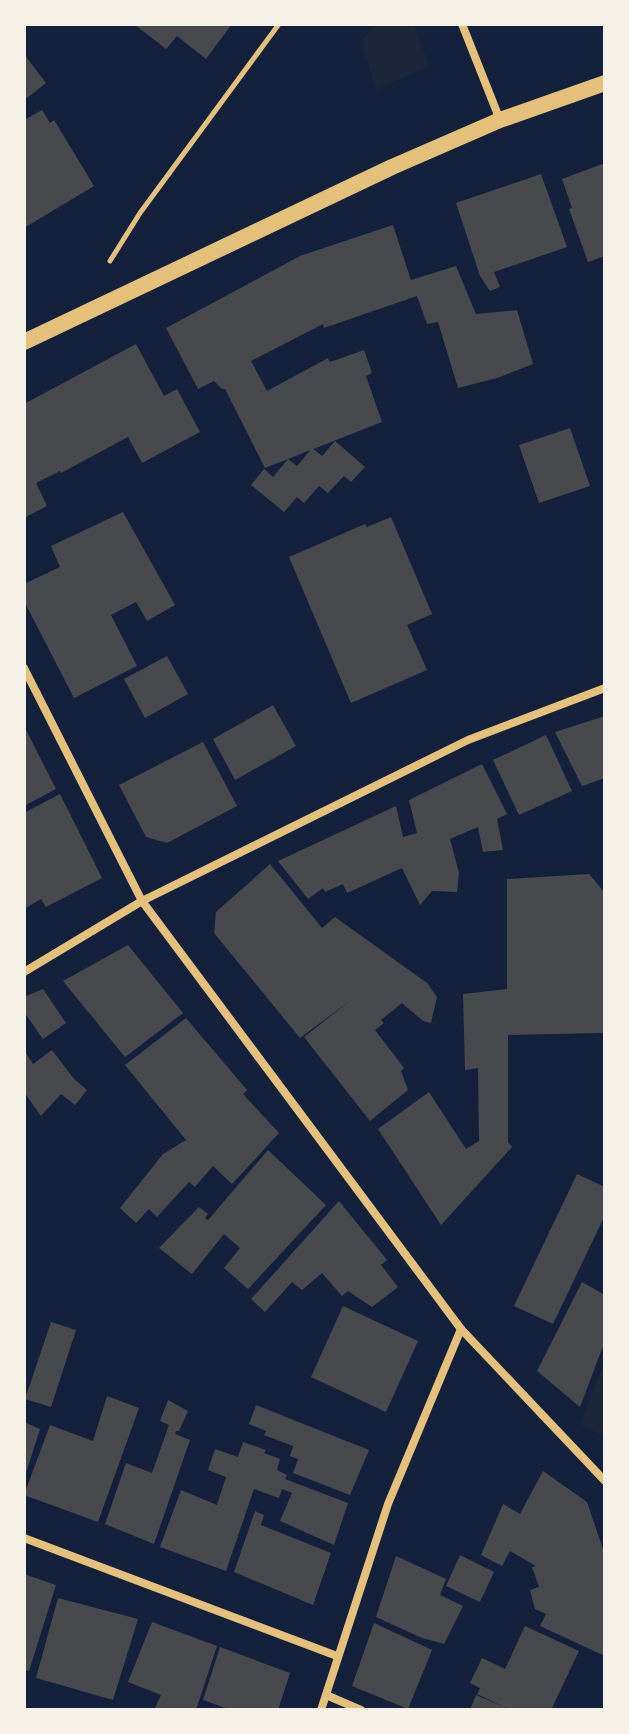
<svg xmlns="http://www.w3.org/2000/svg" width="629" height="1734" font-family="Jost,sans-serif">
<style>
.green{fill:#1d2539}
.building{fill:#48494c}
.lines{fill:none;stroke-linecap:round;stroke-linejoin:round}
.path{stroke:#e5c07b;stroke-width:5}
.minor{stroke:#e5c07b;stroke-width:8}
.secondary{stroke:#e5c07b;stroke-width:16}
</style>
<rect width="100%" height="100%" fill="#14213d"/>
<g class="green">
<path d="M 374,24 L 414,24 L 429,66 L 376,90 L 362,42 Z"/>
<path d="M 605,1359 L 605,1438 L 581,1424 Z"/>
</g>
<g class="building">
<path d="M 134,24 L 232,24 L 206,59 L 177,36 L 166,49 Z"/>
<path d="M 24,54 L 46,83 L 27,98 L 24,94 Z"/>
<path d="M 42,110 L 50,123 L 54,120 L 94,186 L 24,228 L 24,120 Z"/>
<path d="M 605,163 L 605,256 L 588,262 L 569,209 L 572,208 L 562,179 Z"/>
<path d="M 541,174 L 567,247 L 494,272 L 500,287 L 490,291 L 480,276 L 456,203 Z"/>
<path d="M 393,225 L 411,280 L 456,266 L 476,314 L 517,310 L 533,364 L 497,378 L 458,388 L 438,322 L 427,324 L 417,296 L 324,328 L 323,324 L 251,361 L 267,391 L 328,358 L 330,362 L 364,350 L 372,373 L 366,376 L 382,422 L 265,468 L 225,389 L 222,389 L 214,381 L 198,389 L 166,328 L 300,256 Z"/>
<path d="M 136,344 L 164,396 L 177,389 L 200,432 L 142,463 L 128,437 L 61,473 L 60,471 L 36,483 L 47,506 L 24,518 L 24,404 Z"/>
<path d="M 570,428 L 590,486 L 539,503 L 519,445 Z"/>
<path d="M 335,441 L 365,467 L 351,482 L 344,476 L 328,493 L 319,486 L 304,503 L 297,497 L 284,512 L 251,485 L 264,469 L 273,477 L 288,459 L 297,466 L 312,448 L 322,456 Z"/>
<path d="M 123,512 L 175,605 L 147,621 L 136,602 L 111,615 L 137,666 L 74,698 L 24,601 L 24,584 L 60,567 L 51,546 Z"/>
<path d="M 391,517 L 432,614 L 407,625 L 427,670 L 351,703 L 289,557 L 365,524 L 367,527 Z"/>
<path d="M 167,656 L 188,694 L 145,718 L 124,679 Z"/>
<path d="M 273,705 L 296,746 L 235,780 L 213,739 Z"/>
<path d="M 605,716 L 605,778 L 582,786 L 555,732 Z"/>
<path d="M 24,726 L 56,789 L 24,806 Z"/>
<path d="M 546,735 L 572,791 L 519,815 L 493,760 Z"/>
<path d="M 203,742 L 237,806 L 167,843 L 146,837 L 119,785 Z"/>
<path d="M 482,764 L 507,814 L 497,819 L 503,850 L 483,852 L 478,827 L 450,839 L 459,873 L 457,892 L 432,891 L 420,905 L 402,868 L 347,893 L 343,884 L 325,892 L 323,888 L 308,899 L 278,861 L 396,806 L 403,837 L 417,833 L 409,800 Z"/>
<path d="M 60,794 L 102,878 L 46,907 L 41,899 L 24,909 L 24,813 Z"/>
<path d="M 270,864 L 322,928 L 335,917 L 427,983 L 437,997 L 431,1023 L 423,1021 L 402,1003 L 381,1020 L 384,1023 L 375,1030 L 404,1068 L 401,1071 L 408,1090 L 370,1121 L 304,1037 L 351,1000 L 300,1038 L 214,933 L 216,912 Z"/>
<path d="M 589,874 L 605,893 L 603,1033 L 508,1035 L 508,1142 L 512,1147 L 441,1225 L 378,1129 L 429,1092 L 466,1149 L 479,1141 L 478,1068 L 465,1070 L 463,994 L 507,989 L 507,879 Z"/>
<path d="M 128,945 L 183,1013 L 125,1057 L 63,981 Z"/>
<path d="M 43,989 L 66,1023 L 43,1039 L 24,1012 L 24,997 Z"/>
<path d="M 186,1018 L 247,1090 L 243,1094 L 279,1133 L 232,1184 L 213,1166 L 195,1187 L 189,1182 L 157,1217 L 149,1209 L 136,1223 L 120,1208 L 163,1154 L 186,1140 L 125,1065 Z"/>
<path d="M 24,1050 L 33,1064 L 52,1050 L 74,1079 L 87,1090 L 75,1105 L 61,1094 L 41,1116 L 24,1092 Z"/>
<path d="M 268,1150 L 326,1205 L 248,1289 L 224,1268 L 240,1248 L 224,1234 L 192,1274 L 159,1248 L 199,1207 L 208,1214 L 205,1218 L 208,1220 Z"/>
<path d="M 577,1174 L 605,1187 L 605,1215 L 553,1324 L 514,1306 Z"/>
<path d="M 339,1201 L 387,1260 L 381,1265 L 398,1287 L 372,1307 L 348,1291 L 342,1296 L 322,1273 L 302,1290 L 292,1282 L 265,1312 L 251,1299 Z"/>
<path d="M 582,1282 L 605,1295 L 605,1341 L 580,1407 L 537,1371 Z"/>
<path d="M 343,1306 L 418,1341 L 386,1412 L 311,1377 Z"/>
<path d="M 51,1322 L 76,1330 L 51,1407 L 25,1399 Z"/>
<path d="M 107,1396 L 139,1408 L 98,1522 L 24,1495 L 50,1425 L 93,1441 Z"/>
<path d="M 168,1400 L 188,1411 L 179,1431 L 176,1431 L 175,1434 L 190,1440 L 154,1544 L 105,1524 L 126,1463 L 152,1473 L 169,1425 L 160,1421 Z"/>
<path d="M 256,1405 L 369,1450 L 350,1495 L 293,1473 L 298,1459 L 290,1456 L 293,1446 L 264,1435 L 266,1431 L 249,1424 Z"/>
<path d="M 24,1422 L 40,1429 L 25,1476 L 24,1476 Z"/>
<path d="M 243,1442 L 266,1450 L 264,1453 L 280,1459 L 277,1470 L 287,1475 L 285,1479 L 348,1503 L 334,1545 L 280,1521 L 292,1493 L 282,1489 L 279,1498 L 254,1489 L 226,1571 L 160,1547 L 181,1490 L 217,1505 L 226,1477 L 208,1470 L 215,1449 L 238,1457 Z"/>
<path d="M 543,1471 L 587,1502 L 605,1555 L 605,1656 L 540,1626 L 546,1614 L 535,1609 L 530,1590 L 539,1587 L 532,1567 L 536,1566 L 510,1551 L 502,1566 L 481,1555 L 503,1504 L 520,1514 Z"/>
<path d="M 255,1511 L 264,1515 L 261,1525 L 331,1553 L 313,1605 L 234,1572 Z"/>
<path d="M 460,1555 L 494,1572 L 480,1602 L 446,1586 Z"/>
<path d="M 396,1556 L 446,1579 L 440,1595 L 463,1606 L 444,1644 L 422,1638 L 376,1617 Z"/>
<path d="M 24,1574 L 56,1585 L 29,1671 L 24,1670 Z"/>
<path d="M 58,1598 L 138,1619 L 113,1700 L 36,1678 Z"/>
<path d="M 152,1622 L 217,1646 L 196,1710 L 154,1710 L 161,1695 L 128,1682 Z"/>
<path d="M 374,1623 L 432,1650 L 408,1709 L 352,1686 Z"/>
<path d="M 525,1626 L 579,1651 L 551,1710 L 470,1710 L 476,1695 L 506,1708 L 477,1694 L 480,1688 L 470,1683 L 482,1658 L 505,1669 Z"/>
<path d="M 220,1647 L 290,1673 L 278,1710 L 231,1710 L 203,1700 Z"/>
</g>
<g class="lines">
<path class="path" d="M 110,261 L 140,213 L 279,24"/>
<g class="minor">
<path d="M 462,24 L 500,120"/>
<path d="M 24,668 L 142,901 L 461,1329 L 605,1481"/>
<path d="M 24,972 L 142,901 L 468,740 L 605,688"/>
<path d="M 24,1538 L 337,1656"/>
<path d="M 326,1695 L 361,1710"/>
<path d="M 321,1710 L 388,1504 L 461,1329"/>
</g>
<path class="secondary" d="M 24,342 L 392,167 L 500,120 L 605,83"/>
</g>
<rect width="629" height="1734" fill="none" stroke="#f6f1e7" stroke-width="52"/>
</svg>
